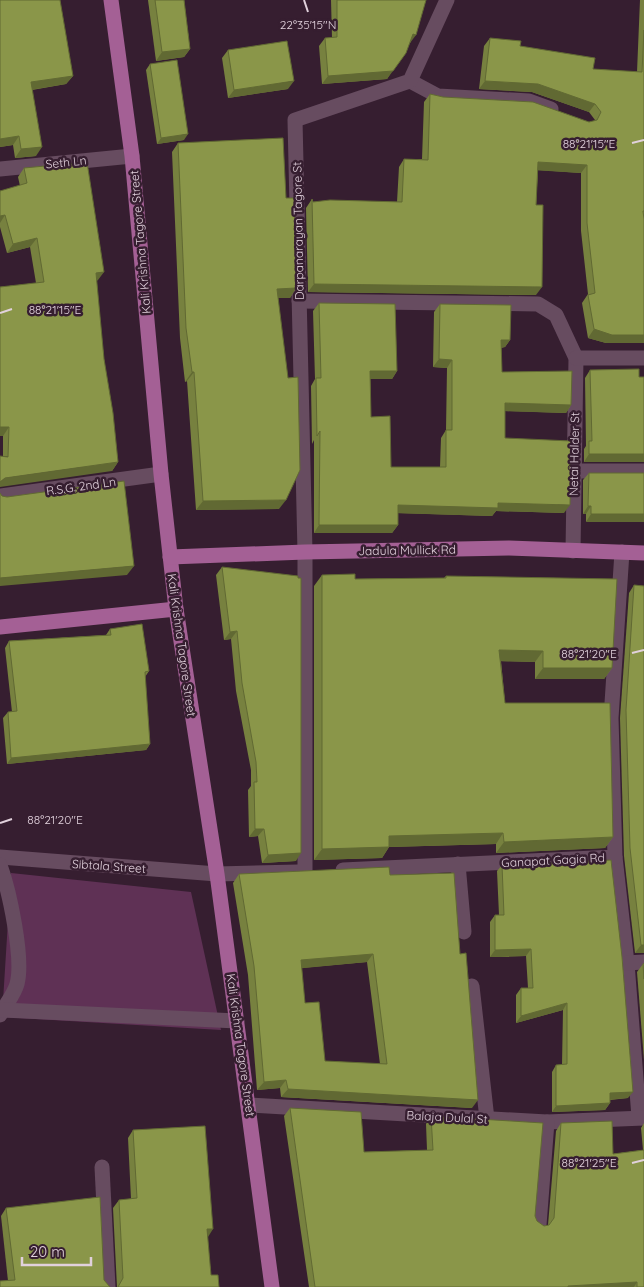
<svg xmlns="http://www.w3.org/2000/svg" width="644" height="1287" font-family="Quicksand,sans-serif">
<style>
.green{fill:#5f3155}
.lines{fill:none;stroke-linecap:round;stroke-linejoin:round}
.minor{stroke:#674c60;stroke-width:15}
.major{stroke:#a46095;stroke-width:15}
.wall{fill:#77813f;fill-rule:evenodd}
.shaded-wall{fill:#616933}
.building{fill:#8a9649;stroke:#616933;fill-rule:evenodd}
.ticks{fill:none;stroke:#e1d1dc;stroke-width:2}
.labels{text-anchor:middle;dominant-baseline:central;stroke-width:5;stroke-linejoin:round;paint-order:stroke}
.street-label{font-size:12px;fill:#e1d1dc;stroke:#361e30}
.ticks-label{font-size:12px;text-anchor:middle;fill:#e1d1dc;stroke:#361e30;stroke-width:5;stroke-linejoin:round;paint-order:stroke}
</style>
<rect width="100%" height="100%" fill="#361e30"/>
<path class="green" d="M 11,873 L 191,892 L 221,1030 L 2,1017 Z"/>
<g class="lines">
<g class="minor">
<path d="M 410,81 L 438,96 L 529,101 L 551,109"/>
<path d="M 0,169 L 132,156"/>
<path d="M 299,301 L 538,304 L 556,315 L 576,358 L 573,551"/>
<path d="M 576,358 L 644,358"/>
<path d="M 574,471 L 644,471"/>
<path d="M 0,496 L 161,474"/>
<path d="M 0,857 L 217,874 L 298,872"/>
<path d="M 615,857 L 627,963 L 639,1117"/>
<path d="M 458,864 L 464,932"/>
<path d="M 0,865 C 9,890 24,958 17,984 C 14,995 5,1005 0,1015"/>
<path d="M 343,870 L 615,857 L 611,718 L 622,552"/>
<path d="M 305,871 L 305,552 L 295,120 L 410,81 L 447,0"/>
<path d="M 627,963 L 644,962"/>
<path d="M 472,986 L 487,1119"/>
<path d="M 3,1010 L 237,1021"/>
<path d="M 249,1105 L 547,1122 L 644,1118"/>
<path d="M 102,1167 L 108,1287"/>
<path d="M 539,1225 L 547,1122"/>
</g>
<g class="major">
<path d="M 111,0 L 132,156 L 161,474 L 176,609 L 217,874 L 272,1287"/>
<path d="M 170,557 L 305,552 L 509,548 L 644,553"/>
<path d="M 0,627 L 176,609"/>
</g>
</g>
<g class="wall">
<path d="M 0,0 L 73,76 L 66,84 L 32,90 L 36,156 L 15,158 L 13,145 L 0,147 Z"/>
<path d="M 148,0 L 184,0 L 190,49 L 184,57 L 156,61 Z"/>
<path d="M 331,0 L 426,0 L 410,43 L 387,79 L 322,84 L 319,46 L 325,38 L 332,38 Z"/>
<path d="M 640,0 L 644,0 L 644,343 L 606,343 L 588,338 L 582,303 L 588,294 L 581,231 L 581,173 L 538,170 L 536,205 L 536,295 L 308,292 L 306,208 L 312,199 L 313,202 L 397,202 L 399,167 L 404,159 L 422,159 L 424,102 L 430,94 L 443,97 L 589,122 L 595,121 L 595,120 L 589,112 L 532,92 L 479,89 L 484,46 L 490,38 L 520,46 L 593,69 L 637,72 Z"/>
<path d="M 228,50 L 288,89 L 228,98 L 222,58 Z"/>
<path d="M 150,64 L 184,140 L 157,144 L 146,70 Z"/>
<path d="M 178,143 L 286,198 L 296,288 L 290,298 L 278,298 L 279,509 L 196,510 L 187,381 L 185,382 L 180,338 L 172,152 Z"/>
<path d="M 24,168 L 98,280 L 96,281 L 104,359 L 118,462 L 112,471 L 3,456 L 3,436 L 0,436 L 0,287 L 36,283 L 30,247 L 7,253 L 0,227 L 0,191 L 20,186 L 18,177 Z"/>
<path d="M 319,303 L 397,371 L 392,379 L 370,379 L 371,417 L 391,467 L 440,467 L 441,438 L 446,430 L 447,368 L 433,367 L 434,312 L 440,304 L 510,340 L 505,347 L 501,348 L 502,372 L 571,405 L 566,413 L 505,411 L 505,438 L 564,513 L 496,511 L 492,516 L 398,513 L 398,525 L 392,533 L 314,533 L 314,440 L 312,444 L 311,386 L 315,379 L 313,311 Z"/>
<path d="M 590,370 L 639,377 L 644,462 L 584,462 L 584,449 L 586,446 L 585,378 Z"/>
<path d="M 589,473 L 644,473 L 586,522 L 586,514 L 583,514 L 583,480 Z"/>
<path d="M 222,567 L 296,861 L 262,863 L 258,836 L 249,837 L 248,790 L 251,786 L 251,770 L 236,691 L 231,639 L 224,640 L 216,575 Z"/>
<path d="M 322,575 L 355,579 L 444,578 L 446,576 L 612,668 L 604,679 L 535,679 L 535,662 L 501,661 L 505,703 L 613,837 L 605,848 L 496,853 L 496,844 L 389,847 L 382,858 L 314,860 L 314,586 Z"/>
<path d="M 634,585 L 644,586 L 644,953 L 635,953 L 624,856 L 620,718 L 629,593 Z"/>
<path d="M 110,629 L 149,671 L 145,677 L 150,744 L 146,750 L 7,764 L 3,718 L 8,712 L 12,712 L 5,648 L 9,641 L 106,635 Z"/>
<path d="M 502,865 L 628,1098 L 610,1100 L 610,1103 L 605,1110 L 552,1112 L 552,1072 L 556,1065 L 562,1065 L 563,1010 L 516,1023 L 516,995 L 521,988 L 528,988 L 526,956 L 490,957 L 490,922 L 495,915 L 499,915 L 497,871 Z"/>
<path d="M 239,874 L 390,875 L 460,954 L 472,1108 L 281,1097 L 280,1088 L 257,1090 L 248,975 L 233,883 ZM 367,962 L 380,1064 L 325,1061 L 305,1003 L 301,968 Z"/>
<path d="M 644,963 L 644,1060 L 637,972 L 643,964 Z"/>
<path d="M 290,1108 L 364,1152 L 427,1150 L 426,1124 L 431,1116 L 535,1216 L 537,1221 L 544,1226 L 548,1225 L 556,1131 L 561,1123 L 613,1154 L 643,1150 L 641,1128 L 644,1123 L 644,1287 L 309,1287 L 284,1116 Z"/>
<path d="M 133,1130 L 207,1237 L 211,1275 L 117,1287 L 113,1208 L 119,1200 L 131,1199 L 128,1138 Z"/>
<path d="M 6,1208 L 104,1280 L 8,1281 L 1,1216 Z"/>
</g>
<g class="shaded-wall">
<path d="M 413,34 L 416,35 L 410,43 L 407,42 Z"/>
<path d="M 190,49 L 184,57 L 156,61 L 162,52 Z"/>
<path d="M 406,53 L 387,79 L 322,84 L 328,76 Z"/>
<path d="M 73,76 L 66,84 L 24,91 L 31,82 Z"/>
<path d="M 294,81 L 288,89 L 228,98 L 234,90 Z"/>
<path d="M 485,81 L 538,84 L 595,104 L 589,112 L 532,92 L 479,89 Z"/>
<path d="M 188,134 L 184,140 L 157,144 L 161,138 Z"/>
<path d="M 19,136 L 13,145 L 0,147 L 0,139 Z"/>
<path d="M 42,147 L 36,156 L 15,158 L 21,149 Z"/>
<path d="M 538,162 L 587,165 L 581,173 L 532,170 Z"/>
<path d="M 5,215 L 0,223 L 0,216 Z"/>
<path d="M 37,238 L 30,247 L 7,253 L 13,244 Z"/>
<path d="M 104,272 L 98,280 L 89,282 L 96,273 Z"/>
<path d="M 314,284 L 542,287 L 536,295 L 308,292 Z"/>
<path d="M 296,288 L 290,298 L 271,298 L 277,289 Z"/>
<path d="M 594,329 L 644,335 L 644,343 L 606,343 L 588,338 Z"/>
<path d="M 501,340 L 510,340 L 505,347 L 496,348 Z"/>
<path d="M 439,359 L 452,360 L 447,368 L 433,367 Z"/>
<path d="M 370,371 L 397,371 L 392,379 L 364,379 Z"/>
<path d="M 192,372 L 194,372 L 187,381 L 185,382 Z"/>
<path d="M 505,403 L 571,405 L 566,413 L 500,411 Z"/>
<path d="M 0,427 L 9,427 L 3,436 L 0,436 Z"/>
<path d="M 589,454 L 644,454 L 644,462 L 584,462 Z"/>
<path d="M 118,462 L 112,471 L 0,487 L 0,482 L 5,478 Z"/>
<path d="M 286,500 L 279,509 L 196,510 L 203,501 Z"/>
<path d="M 498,503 L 570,505 L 564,513 L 496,511 L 492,516 L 392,513 L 398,505 Z"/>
<path d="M 588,506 L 591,506 L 586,514 L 583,514 Z"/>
<path d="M 591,514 L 644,514 L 644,522 L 586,522 Z"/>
<path d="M 319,525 L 398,525 L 392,533 L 314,533 Z"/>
<path d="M 134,566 L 127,575 L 0,586 L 0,578 Z"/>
<path d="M 237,631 L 231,639 L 224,640 L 230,632 Z"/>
<path d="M 499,650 L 543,651 L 535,662 L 492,661 Z"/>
<path d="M 543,668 L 612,668 L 604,679 L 535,679 Z"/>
<path d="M 150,744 L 146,750 L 7,764 L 11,758 Z"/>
<path d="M 255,829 L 264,829 L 258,836 L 249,837 Z"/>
<path d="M 503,833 L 496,844 L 389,847 L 382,858 L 314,860 L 322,849 L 389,836 Z"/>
<path d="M 613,837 L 605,848 L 496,853 L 504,842 Z"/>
<path d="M 301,853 L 296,861 L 262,863 L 268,855 Z"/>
<path d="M 641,945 L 644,945 L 644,953 L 635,953 Z"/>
<path d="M 531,949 L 526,956 L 490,957 L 495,950 Z"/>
<path d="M 373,954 L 367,962 L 294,969 L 301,960 Z"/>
<path d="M 567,1003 L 563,1010 L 516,1023 L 521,1016 Z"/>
<path d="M 286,1080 L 280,1088 L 257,1090 L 264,1082 Z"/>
<path d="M 288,1089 L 478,1100 L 472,1108 L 281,1097 Z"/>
<path d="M 633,1092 L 628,1098 L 605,1100 L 610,1093 Z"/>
<path d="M 610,1103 L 605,1110 L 552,1112 L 556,1106 Z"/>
<path d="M 207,1229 L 213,1229 L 208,1237 Z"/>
<path d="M 637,1282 L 634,1287 L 567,1287 L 568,1286 Z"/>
</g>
<g class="building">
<path d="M 0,0 L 60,0 L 73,76 L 31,82 L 42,147 L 21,149 L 19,136 L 0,139 Z"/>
<path d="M 155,0 L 184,0 L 190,49 L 162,52 Z"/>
<path d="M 337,0 L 426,0 L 416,35 L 413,34 L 406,53 L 393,71 L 328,76 L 325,38 L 337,37 Z"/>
<path d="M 644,30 L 644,211 L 643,211 L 644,219 L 644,335 L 612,335 L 594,329 L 588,295 L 595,293 L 587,223 L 587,165 L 538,162 L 536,205 L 543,205 L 542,287 L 314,284 L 312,199 L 313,202 L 330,200 L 402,202 L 404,159 L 428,160 L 430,94 L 443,97 L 533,102 L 589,122 L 597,120 L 601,112 L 595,104 L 538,84 L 485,81 L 490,38 L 521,41 L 520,46 L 595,58 L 593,69 L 642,72 Z"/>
<path d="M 287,41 L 294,81 L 234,90 L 228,50 Z"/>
<path d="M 177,60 L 188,134 L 161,138 L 150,64 Z"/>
<path d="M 283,138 L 286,198 L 294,198 L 296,288 L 277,289 L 288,378 L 298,377 L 300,470 L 286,500 L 203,501 L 194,372 L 192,372 L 186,328 L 178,143 Z"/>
<path d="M 87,162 L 104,272 L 96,273 L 104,359 L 113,413 L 118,462 L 5,478 L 0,482 L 0,456 L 8,457 L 9,427 L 0,427 L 0,287 L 44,282 L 37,238 L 13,244 L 5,215 L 0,216 L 0,191 L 27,183 L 24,168 Z"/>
<path d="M 319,303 L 395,304 L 397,371 L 370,371 L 371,417 L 390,416 L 391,467 L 446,467 L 446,430 L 452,430 L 452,360 L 439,359 L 440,304 L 511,305 L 510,340 L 501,340 L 502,372 L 572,371 L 571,405 L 505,403 L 505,438 L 571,441 L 570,505 L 498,503 L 498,508 L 398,505 L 398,525 L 319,525 L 320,431 L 317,436 L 316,378 L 321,378 Z"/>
<path d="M 639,369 L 639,377 L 644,377 L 644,454 L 589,454 L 589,441 L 592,441 L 590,370 Z"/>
<path d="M 589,473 L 644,473 L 644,514 L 591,514 L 591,506 L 588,506 Z"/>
<path d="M 124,481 L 134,566 L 0,578 L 0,493 L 2,496 L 7,497 Z"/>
<path d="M 222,567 L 298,576 L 298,578 L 301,578 L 301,853 L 268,855 L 264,829 L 255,829 L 254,782 L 257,782 L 256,762 L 242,683 L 237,631 L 230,632 Z"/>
<path d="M 355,574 L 355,579 L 446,578 L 446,576 L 617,579 L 612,668 L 543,668 L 543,651 L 499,650 L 505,703 L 610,703 L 613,837 L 504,842 L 503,833 L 389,836 L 389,847 L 322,849 L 322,575 Z"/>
<path d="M 634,585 L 644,586 L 644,945 L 641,945 L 630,848 L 626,710 Z"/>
<path d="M 142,624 L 149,671 L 145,672 L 150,744 L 11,758 L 8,712 L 17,711 L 9,641 L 111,635 L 110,629 Z"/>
<path d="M 611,860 L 622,957 L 633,1092 L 610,1093 L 610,1103 L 556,1106 L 556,1065 L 567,1064 L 567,1003 L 521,1016 L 521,988 L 533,988 L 531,949 L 495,950 L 495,915 L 504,915 L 502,865 Z"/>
<path d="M 389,867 L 390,875 L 454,873 L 460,954 L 466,953 L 478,1100 L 288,1089 L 286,1080 L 264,1082 L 254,966 L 239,874 ZM 373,954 L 387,1064 L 325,1061 L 319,1002 L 305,1003 L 301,960 Z"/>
<path d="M 644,963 L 644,979 L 643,964 Z"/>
<path d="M 290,1108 L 361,1112 L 364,1152 L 433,1150 L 431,1116 L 543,1123 L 535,1216 L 537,1221 L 544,1226 L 549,1225 L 554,1218 L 561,1123 L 612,1121 L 613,1154 L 644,1150 L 644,1287 L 637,1287 L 637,1282 L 568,1286 L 568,1287 L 315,1287 Z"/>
<path d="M 205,1126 L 213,1229 L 207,1229 L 211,1275 L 218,1275 L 219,1287 L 118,1287 L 123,1278 L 119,1200 L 137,1198 L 133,1130 Z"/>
<path d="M 100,1197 L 104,1280 L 110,1287 L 0,1287 L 0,1281 L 15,1280 L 6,1208 Z"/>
</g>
<path class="ticks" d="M 304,0 L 308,12M 632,143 L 644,140M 0,313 L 12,309M 632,653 L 644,650M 0,823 L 12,819M 632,1163 L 644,1160"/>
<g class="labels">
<g class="street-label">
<text transform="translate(66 162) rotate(-6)">Seth Ln</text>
<text transform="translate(298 231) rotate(-91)">Darpanarayan Tagore St</text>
<text transform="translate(140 242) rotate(-95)">Kali Krishna Tagore Street</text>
<text transform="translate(574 454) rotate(-89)">Netai Halder St</text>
<text transform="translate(81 486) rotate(-8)">R.S.G. 2nd Ln</text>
<text transform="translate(407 550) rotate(-1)">Jadula Mullick Rd</text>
<text transform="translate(182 645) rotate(82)">Kali Krishna Tagore Street</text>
<text transform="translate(553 860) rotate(-3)">Ganapat Gagia Rd</text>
<text transform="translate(109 866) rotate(4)">Sibtala Street</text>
<text transform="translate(241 1045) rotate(82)">Kali Krishna Tagore Street</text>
<text transform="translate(447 1117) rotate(3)">Balaja Dulal St</text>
</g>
</g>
<g class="ticks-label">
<text x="308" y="29">22°35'15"N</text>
<text x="589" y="148">88°21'15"E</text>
<text x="55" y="314">88°21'15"E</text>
<text x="589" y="658">88°21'20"E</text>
<text x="55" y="824">88°21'20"E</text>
<text x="589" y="1167">88°21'25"E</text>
</g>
<path d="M22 1257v8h69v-8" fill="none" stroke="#e1d1dc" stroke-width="2.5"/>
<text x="30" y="1257" font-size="15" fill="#e1d1dc" stroke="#361e30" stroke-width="4" paint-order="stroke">20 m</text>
</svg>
